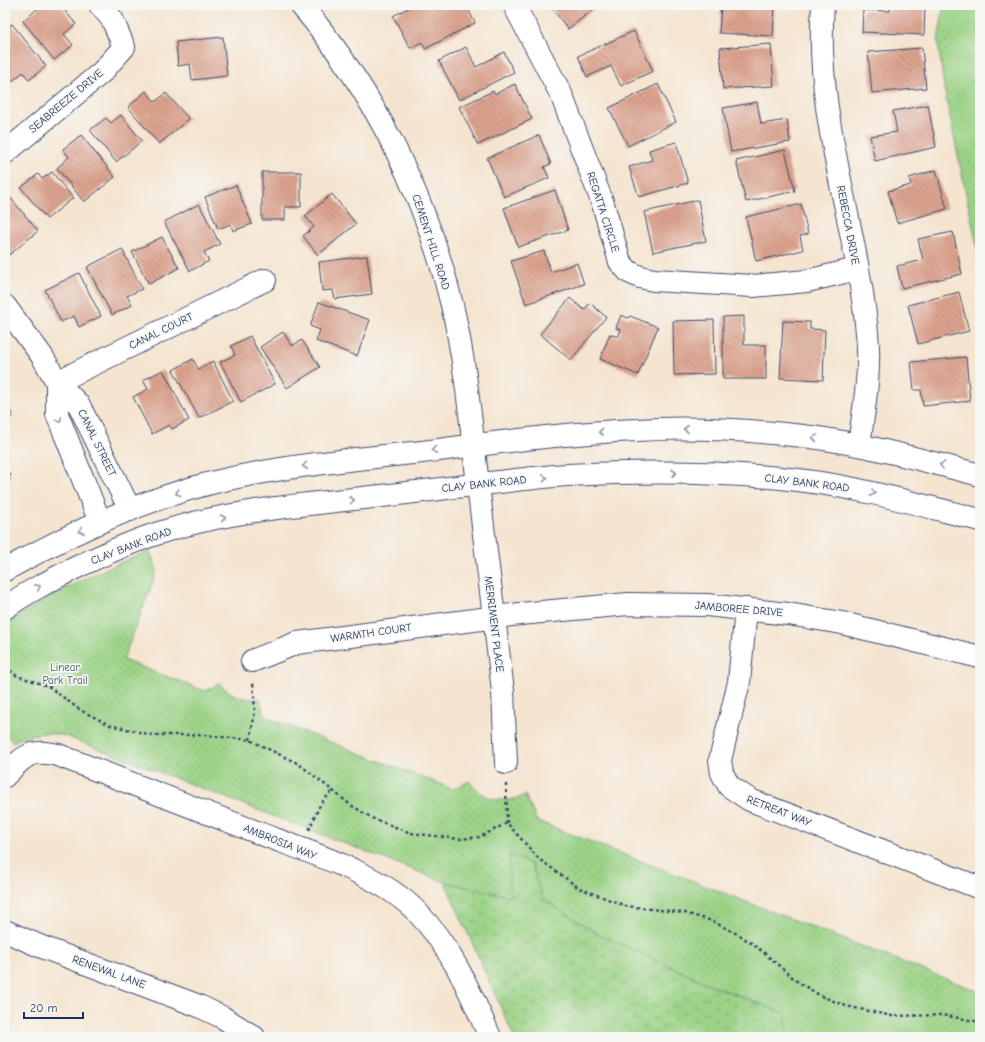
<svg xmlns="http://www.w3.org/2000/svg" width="985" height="1042" font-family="'Comic Neue',sans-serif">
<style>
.grass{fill:url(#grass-dots);stroke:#5b8172}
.wetland{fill:url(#wetland-marsh);stroke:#5b8172}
.building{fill:url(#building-back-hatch)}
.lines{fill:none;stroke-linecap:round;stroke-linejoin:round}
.minor-casing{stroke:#3c4a6f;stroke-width:24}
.tertiary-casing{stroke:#3c4a6f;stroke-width:24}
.path{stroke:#3c4a6f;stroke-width:2.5;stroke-dasharray:3 3;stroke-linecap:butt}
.minor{stroke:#fff;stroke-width:22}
.tertiary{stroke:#fff;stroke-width:22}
.oneway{stroke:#8d97ae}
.labels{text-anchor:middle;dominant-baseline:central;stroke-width:3.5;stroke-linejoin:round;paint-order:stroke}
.street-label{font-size:11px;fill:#1b2f5e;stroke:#f6f6f2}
.park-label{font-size:11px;fill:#3b5868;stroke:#f6f6f2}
</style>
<defs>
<pattern id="grass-dots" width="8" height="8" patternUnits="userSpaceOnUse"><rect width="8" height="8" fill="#9bd386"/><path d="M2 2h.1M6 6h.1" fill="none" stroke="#85b576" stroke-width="1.8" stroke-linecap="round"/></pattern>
<pattern id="wetland-marsh" width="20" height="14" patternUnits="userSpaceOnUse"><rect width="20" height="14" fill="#9bd386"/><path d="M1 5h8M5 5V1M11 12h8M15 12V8" fill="none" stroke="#85b576"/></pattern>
<pattern id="building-back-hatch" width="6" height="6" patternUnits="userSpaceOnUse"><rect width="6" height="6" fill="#dda38e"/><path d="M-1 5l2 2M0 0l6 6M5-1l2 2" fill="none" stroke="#b28577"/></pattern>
</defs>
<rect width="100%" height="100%" fill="#f6f6f2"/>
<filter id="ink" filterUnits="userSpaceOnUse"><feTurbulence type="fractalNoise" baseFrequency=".025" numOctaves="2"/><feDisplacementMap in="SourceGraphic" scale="8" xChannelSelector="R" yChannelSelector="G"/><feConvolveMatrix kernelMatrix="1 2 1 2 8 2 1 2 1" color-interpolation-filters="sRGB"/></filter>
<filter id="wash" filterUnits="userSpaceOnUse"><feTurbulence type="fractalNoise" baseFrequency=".012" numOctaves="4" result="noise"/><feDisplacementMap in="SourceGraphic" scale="16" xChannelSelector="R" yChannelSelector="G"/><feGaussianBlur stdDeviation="0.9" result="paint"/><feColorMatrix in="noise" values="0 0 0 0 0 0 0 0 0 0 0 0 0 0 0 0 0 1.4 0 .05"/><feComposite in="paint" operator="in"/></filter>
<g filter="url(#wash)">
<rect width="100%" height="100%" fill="#f5e4cf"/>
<g class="grass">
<path d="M 944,5 L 980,5 L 980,261 L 944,88 L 938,41 Z"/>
<path d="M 150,551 L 157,571 L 123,660 L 205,691 L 219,684 C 232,696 243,700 260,699 L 265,717 L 453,789 L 469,781 C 483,799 503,806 525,795 L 537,821 L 980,992 L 980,1037 L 787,1037 L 786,1014 L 713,986 L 600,935 L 543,899 L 531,864 L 510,855 L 509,886 L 512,897 L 445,882 L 68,737 C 48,731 32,732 13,742 L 5,734 L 5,625 C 50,594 99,570 150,551 Z"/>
</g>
<path class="wetland" d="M 510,855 L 531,864 L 543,899 L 600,935 L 713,986 L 786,1014 L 787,1037 L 514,1037 L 445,882 L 512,897 L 509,886 Z"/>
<g id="blocks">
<g class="building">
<path d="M 42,5 L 60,5 L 76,24 L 64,34 L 73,45 L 54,60 L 23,21 Z"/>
<path d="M 414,5 L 466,5 L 475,23 L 425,49 L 422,42 L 410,48 L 393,16 Z"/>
<path d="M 554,5 L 599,5 L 568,29 L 551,7 Z"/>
<path d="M 721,5 L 775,5 L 773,36 L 719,33 Z"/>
<path d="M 890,5 L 925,5 L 924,35 L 862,32 L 863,10 L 890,11 Z"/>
<path d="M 12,24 L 46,66 L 29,80 L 23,72 L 10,83 L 5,77 L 5,29 Z"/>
<path d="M 634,31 L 653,71 L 621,86 L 611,66 L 587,77 L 578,56 Z"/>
<path d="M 223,37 L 227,76 L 192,80 L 190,64 L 178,66 L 176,42 Z"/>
<path d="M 771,44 L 774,86 L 723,89 L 720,48 Z"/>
<path d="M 466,47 L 476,67 L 504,52 L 514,72 L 459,100 L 439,61 Z"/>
<path d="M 922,48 L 926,88 L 872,93 L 868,52 Z"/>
<path d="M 515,84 L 532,119 L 478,145 L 459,107 L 493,91 L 495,94 Z"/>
<path d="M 658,84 L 676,122 L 628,146 L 609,108 Z"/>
<path d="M 146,91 L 155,102 L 166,93 L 189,119 L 159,144 L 128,107 Z"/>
<path d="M 757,102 L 761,124 L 787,120 L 790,142 L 731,152 L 723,108 Z"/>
<path d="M 928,105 L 936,147 L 875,161 L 870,136 L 897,132 L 893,111 Z"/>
<path d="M 121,115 L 142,141 L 116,162 L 90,130 L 106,118 L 111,123 Z"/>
<path d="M 81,135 L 115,177 L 84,202 L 57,168 L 69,157 L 63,149 Z"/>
<path d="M 539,135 L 551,164 L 544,167 L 549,178 L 504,197 L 487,158 Z"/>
<path d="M 676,142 L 688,183 L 639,197 L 629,167 L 652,160 L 649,150 Z"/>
<path d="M 785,150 L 795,191 L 746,202 L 736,161 Z"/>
<path d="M 936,170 L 947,209 L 897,223 L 888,191 L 911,185 L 909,178 Z"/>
<path d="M 52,172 L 73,198 L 47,219 L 21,188 L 38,174 L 42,179 Z"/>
<path d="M 262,172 L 301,172 L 301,207 L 285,207 L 285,220 L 262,220 Z"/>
<path d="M 236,185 L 252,224 L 233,231 L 231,224 L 218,229 L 205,197 Z"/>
<path d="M 555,190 L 568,230 L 518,247 L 504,208 Z"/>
<path d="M 332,194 L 356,224 L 318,255 L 303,236 L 314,227 L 305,216 Z"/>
<path d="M 10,197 L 38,231 L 9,255 L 5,250 L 5,202 Z"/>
<path d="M 698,200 L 706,241 L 653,252 L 644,212 Z"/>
<path d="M 199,204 L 220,244 L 204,252 L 209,261 L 190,271 L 164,222 Z"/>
<path d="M 801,204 L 808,234 L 800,236 L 803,250 L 756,261 L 746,217 Z"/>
<path d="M 953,232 L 962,274 L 902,288 L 897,266 L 923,260 L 918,239 Z"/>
<path d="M 162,237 L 179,268 L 149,284 L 132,252 Z"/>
<path d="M 122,249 L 142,289 L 127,296 L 132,305 L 112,315 L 87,267 Z"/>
<path d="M 544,251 L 551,272 L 577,263 L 584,284 L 526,304 L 511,261 Z"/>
<path d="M 367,256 L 372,294 L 335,299 L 333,290 L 322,291 L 319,262 Z"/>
<path d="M 79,273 L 101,316 L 79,327 L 74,316 L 61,322 L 45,290 Z"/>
<path d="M 959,292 L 969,331 L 918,344 L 908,305 Z"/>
<path d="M 570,298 L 584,310 L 590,303 L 606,317 L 571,360 L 540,334 Z"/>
<path d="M 319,302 L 370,320 L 357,356 L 316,341 L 320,330 L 310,326 Z"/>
<path d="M 621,315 L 628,318 L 630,316 L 658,327 L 638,375 L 600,359 L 610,334 L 618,337 L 621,330 L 616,328 Z"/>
<path d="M 744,316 L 744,345 L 766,345 L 766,379 L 723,379 L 723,317 Z"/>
<path d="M 714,320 L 715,374 L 674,375 L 673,321 Z"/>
<path d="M 783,321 L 810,322 L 810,329 L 825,330 L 823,380 L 780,378 Z"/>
<path d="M 283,332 L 292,346 L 302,340 L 320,367 L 287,388 L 260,347 Z"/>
<path d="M 250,336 L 275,384 L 241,402 L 220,362 L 235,355 L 231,346 Z"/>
<path d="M 966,357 L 970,401 L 923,406 L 921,390 L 914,390 L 911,362 Z"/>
<path d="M 193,359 L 198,369 L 213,361 L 233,401 L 199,418 L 173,370 Z"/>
<path d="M 163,370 L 189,420 L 172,429 L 169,425 L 152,434 L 133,397 L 148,389 L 143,380 Z"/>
<path d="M 5,403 L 13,416 L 5,421 Z"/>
<path d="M 5,470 L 11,475 L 5,483 Z"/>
</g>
</g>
</g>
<g filter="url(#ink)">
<use href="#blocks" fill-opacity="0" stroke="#3c4a6f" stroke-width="1"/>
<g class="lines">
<g class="minor-casing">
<g id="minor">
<path d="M 514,5 L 561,94 L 603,204 L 620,262 L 629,272 L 640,277 L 654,280 L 753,286 L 807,281 L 857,269"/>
<path d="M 823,5 C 814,117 857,223 867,333 C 871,370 864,408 859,445"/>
<path d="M 5,153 L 102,72 L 124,47 L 112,19 L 100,5"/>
<path d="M 5,306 L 42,356 L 57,382 L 79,405 L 130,510"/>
<path d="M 57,382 L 265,280"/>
<path d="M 57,382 L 57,414 L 100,522"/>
<path d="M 478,485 L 503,691 L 506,763"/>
<path d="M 746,609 L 739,682 L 720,760 L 722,773 L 729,786 L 750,800 L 980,888"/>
<path d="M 252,661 L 297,643 L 520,614 L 628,604 L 707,605 L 788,614 L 842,623 L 980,657"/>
<path d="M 5,776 C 23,757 30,748 58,755 C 125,781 192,807 259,833 C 310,853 379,873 417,912 C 452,948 470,992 490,1037"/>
<path d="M 5,931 L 42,947 L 199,1006 L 222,1017 L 254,1037"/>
</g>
</g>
<g class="tertiary-casing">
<g id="tertiary">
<path d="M 301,5 C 374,91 426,196 452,305 C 466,364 471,425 478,485"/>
<path d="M 5,570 C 74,531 150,496 228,479 C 292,465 357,459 422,452 C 494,443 565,433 637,430 C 692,426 749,430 803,436 C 863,443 921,460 980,475"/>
<path d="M 5,608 C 27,592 51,580 75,568 C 102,555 130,542 159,533 C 234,508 327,503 407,493 C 460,487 514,479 567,475 C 644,471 722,471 798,480 C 860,487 920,505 980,520"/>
</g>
</g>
<g class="path">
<path d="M 5,667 L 17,676 L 48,686 L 80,710 L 110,725 L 152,735 L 204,735 L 250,740 L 299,764 L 352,806 L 374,819 L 411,833 L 459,839 L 480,837 L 507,823 L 539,859 L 579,888 L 626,906 L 685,913 L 712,921 L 741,936 L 762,951 L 798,982 L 821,996 L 846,1006 L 892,1016 L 942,1015 L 980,1022"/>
<path d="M 250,740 L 255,711 L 253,681"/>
<path d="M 506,784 L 507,823"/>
<path d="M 309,830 L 320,805 L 332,791"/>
</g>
<use href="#minor" class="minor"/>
<use href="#tertiary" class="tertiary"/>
</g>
<defs><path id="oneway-chevron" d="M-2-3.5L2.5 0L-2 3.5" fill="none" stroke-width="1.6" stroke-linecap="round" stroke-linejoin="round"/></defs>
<g class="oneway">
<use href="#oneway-chevron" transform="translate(59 420) rotate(68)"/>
<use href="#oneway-chevron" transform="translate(686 429) rotate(180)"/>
<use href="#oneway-chevron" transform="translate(601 432) rotate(176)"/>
<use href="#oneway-chevron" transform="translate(815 438) rotate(-171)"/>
<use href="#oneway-chevron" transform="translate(434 450) rotate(172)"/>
<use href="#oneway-chevron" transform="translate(942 465) rotate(-166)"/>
<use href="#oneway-chevron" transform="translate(305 466) rotate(173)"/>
<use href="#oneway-chevron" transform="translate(674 473)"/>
<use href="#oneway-chevron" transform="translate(545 478) rotate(-6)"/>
<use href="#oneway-chevron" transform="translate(178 493) rotate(161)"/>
<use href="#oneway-chevron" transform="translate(873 493) rotate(14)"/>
<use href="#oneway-chevron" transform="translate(352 500) rotate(-7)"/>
<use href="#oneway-chevron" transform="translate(223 518) rotate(-11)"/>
<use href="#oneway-chevron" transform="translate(81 531) rotate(155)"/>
<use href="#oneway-chevron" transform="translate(38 587) rotate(-29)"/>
</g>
</g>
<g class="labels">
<g class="street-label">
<text transform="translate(66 101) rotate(-40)">SEABREEZE DRIVE</text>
<text transform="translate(603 212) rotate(72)">REGATTA CIRCLE</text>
<text transform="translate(848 225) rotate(79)">REBECCA DRIVE</text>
<text transform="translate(431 242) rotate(72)">CEMENT HILL ROAD</text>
<text transform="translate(161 331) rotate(-26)">CANAL COURT</text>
<text transform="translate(97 443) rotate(64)">CANAL STREET</text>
<text transform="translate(807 483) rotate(7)">CLAY BANK ROAD</text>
<text transform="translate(484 484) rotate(-6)">CLAY BANK ROAD</text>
<text transform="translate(131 546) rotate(-21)">CLAY BANK ROAD</text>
<text transform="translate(739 609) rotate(5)">JAMBOREE DRIVE</text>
<text transform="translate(494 624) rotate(83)">MERRIMENT PLACE</text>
<text transform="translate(371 633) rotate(-8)">WARMTH COURT</text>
<text transform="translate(779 811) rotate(21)">RETREAT WAY</text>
<text transform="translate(280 842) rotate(22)">AMBROSIA WAY</text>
<text transform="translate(109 972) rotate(20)">RENEWAL LANE</text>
</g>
<g class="park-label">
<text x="65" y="667">Linear<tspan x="65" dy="13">Park Trail</tspan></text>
</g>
</g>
<rect width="985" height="1042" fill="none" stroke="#f6f6f2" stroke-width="20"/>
<path d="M24 1012v6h59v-6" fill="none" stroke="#1b2f5e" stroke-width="2"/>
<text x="30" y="1012" font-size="12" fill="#1b2f5e" stroke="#f6f6f2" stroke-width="3" paint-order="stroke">20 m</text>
</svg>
